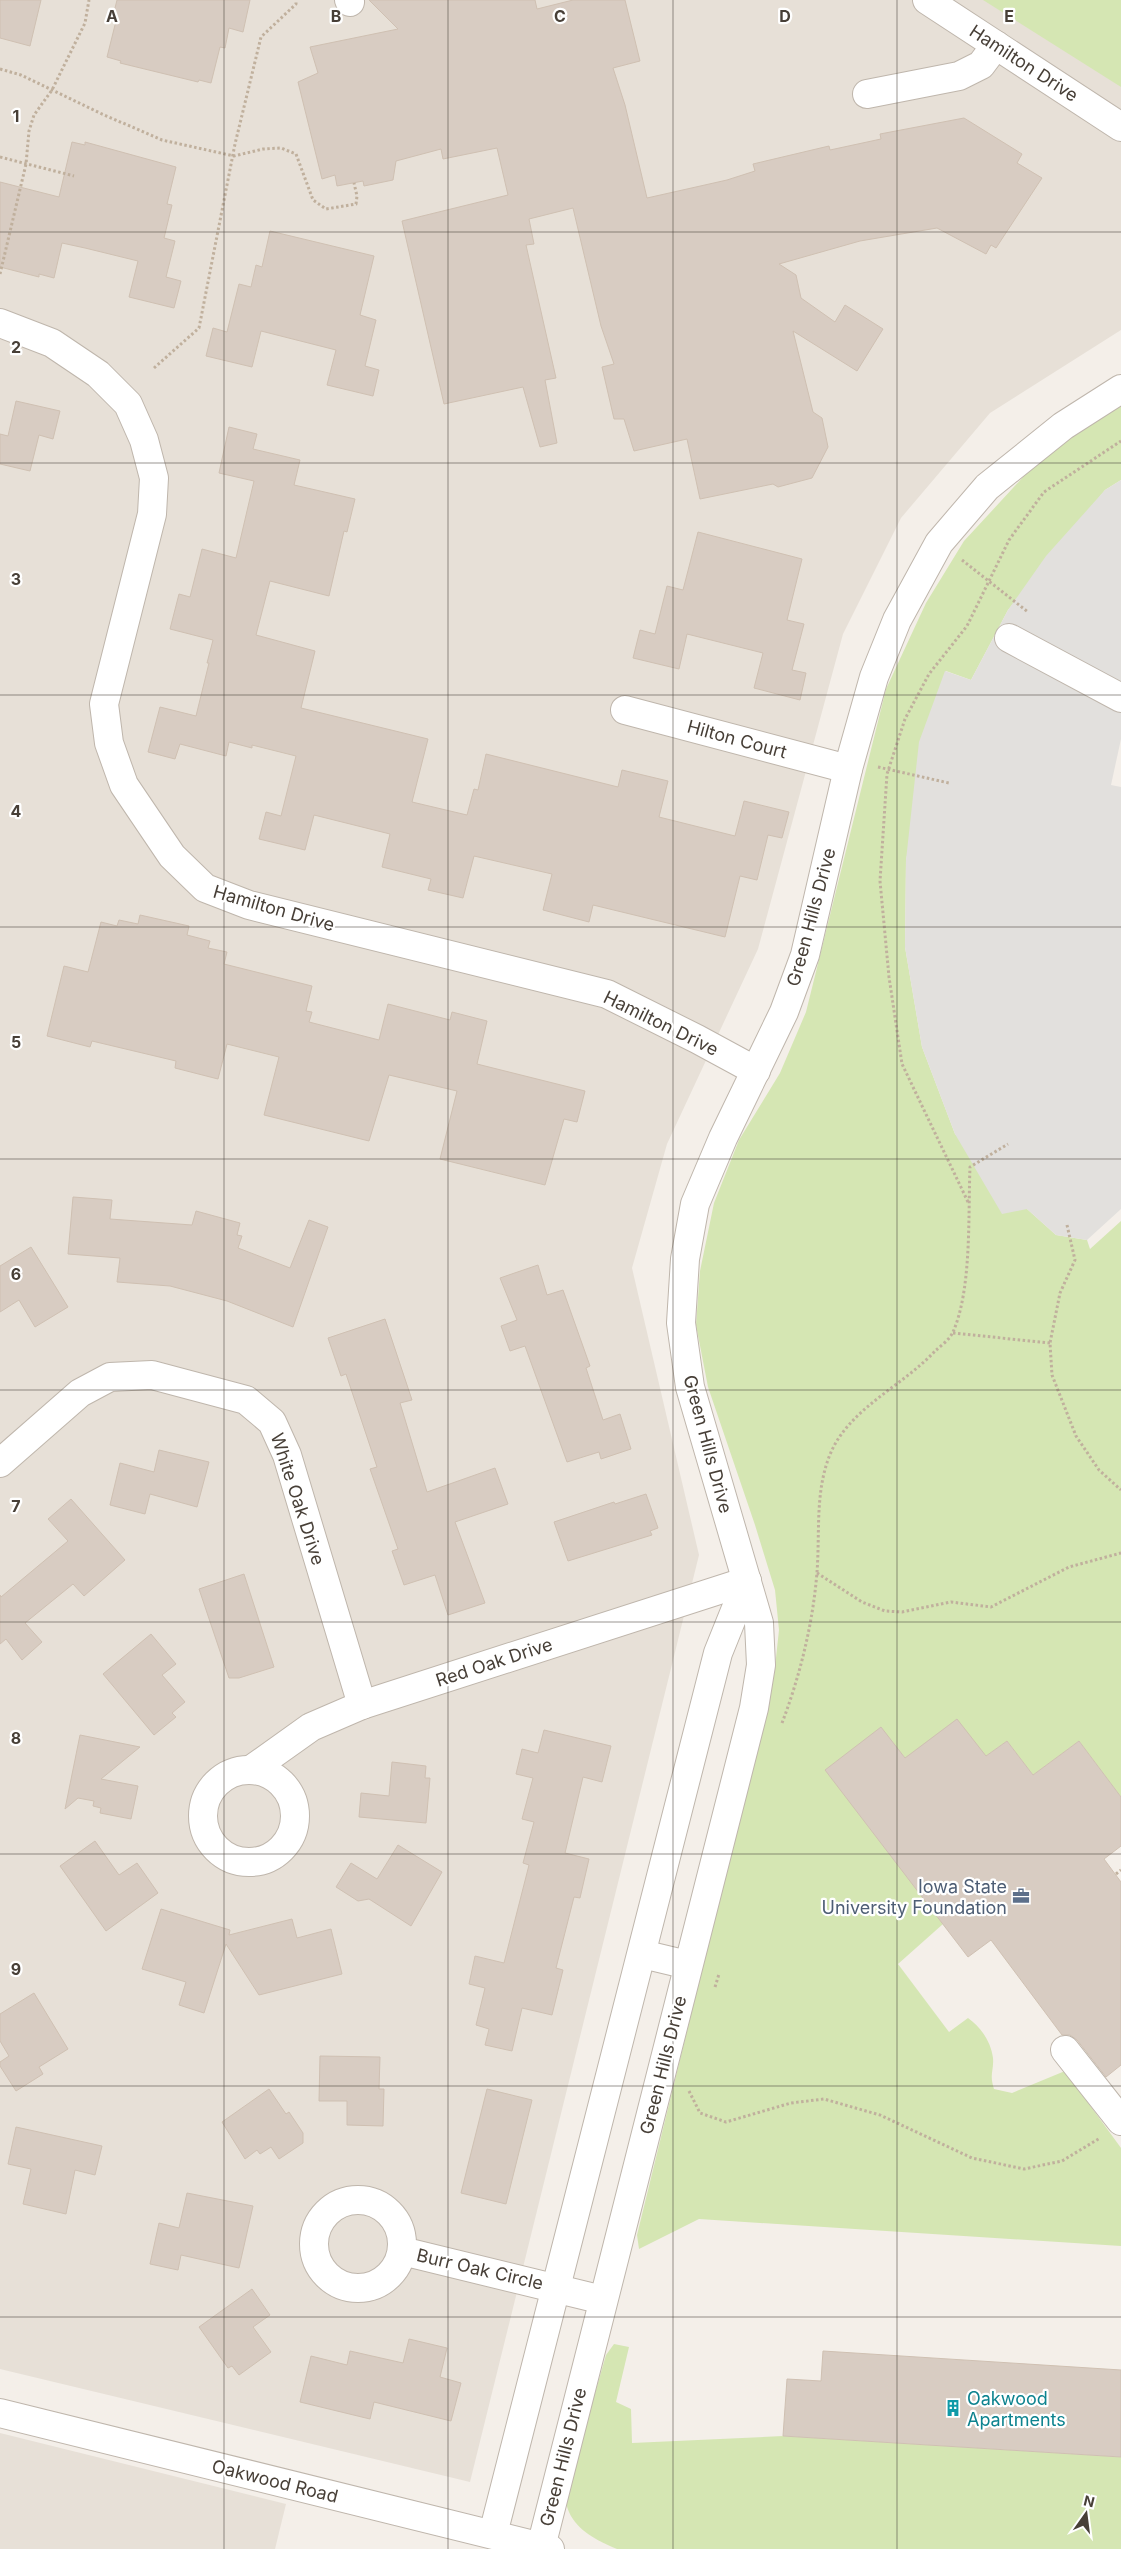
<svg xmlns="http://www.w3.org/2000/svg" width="1121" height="2549" font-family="Inter,sans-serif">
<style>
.residential{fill:#e7e0d7}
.green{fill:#d5e6b3}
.parking{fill:#e2e0dd}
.building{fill:#d8ccc2;stroke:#cfc0b2}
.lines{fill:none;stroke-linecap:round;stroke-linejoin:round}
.minor-casing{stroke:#bfb6ac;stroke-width:30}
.path{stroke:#c0b09d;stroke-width:3;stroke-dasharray:2.5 2.5;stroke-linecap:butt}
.minor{stroke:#fff;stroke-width:28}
.grid{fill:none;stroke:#473f37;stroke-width:1;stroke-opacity:0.55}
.labels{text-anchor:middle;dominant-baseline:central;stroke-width:4.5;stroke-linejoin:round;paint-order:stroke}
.street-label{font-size:18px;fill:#473f37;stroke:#fff}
.service-label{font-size:18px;fill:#4e5e75;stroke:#fff;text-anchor:end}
.culture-label{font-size:18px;fill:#0d838f;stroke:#fff;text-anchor:start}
.grid-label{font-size:16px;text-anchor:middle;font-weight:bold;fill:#473f37;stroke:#fff;stroke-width:4.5;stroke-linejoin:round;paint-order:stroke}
</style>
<rect width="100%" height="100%" fill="#f4efe9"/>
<g class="residential">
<path d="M 0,0 L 1017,0 L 1121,66 L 1121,330 L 990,413 L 901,518 L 843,634 L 758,949 L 667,1144 L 632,1268 L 699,1555 L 470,2482 L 0,2369 Z"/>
<path d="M 0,2433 L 286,2504 L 275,2549 L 0,2549 Z"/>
</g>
<g class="green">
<path d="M 984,0 L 1121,0 L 1121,87 L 983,0 Z"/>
<path d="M 1121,404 L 1121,480 L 1105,490 L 1008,610 L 971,680 L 946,671 L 906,860 L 905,947 L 922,1047 L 955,1134 L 1027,1209 L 1056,1235 L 1087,1240 L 1090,1249 L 1121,1221 L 1121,1797 L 1079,1741 L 1033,1775 L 1007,1741 L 986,1756 L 905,1758 L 881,1728 L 826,1770 L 943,1924 L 898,1964 L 949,2032 L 968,2018 C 981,2027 991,2042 993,2058 C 994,2071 989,2074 994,2089 L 1012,2093 L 1065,2071 L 1121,2148 L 1121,2246 L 699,2219 L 639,2249 L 637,2235 L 774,1676 L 779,1630 L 775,1590 L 755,1525 L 708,1387 L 696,1325 L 700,1271 L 714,1203 L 739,1140 L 780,1073 L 806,1012 L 886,689 L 926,603 L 964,541 L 1050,448 Z"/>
<path d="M 614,2344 L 629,2347 L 616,2402 L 631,2409 L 632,2443 L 783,2436 L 1121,2457 L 1121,2549 L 617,2549 C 593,2539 568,2526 565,2497 L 606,2355 Z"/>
</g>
<path class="parking" d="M 1121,480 L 1121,739 L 1111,785 L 1121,787 L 1121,1209 L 1087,1240 L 1056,1235 L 1027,1209 L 1002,1214 L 955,1134 L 922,1047 L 905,947 L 906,860 L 919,742 L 945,671 L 971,680 L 1008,610 L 1046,556 L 1105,490 Z"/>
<g class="building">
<path d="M 0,0 L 41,0 L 30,46 L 0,38 Z"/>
<path d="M 117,0 L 250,0 L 243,32 L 229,28 L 225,48 L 220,47 L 211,83 L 199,80 L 198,82 L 120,63 L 121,61 L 107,57 L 116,21 L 112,20 Z"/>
<path d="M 369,0 L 535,0 L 537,9 L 573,0 L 625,0 L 640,61 L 613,68 L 625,105 L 647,198 L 727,180 L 755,171 L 753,164 L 829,146 L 830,150 L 881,139 L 880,134 L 964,118 L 1022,154 L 1017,163 L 1042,178 L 996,248 L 991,245 L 986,254 L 937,228 L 860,241 L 779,264 L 796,275 L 801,298 L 835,322 L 845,305 L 883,329 L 857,371 L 793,331 L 813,412 L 822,418 L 828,447 L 812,478 L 778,487 L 773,484 L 700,499 L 687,439 L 634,451 L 624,419 L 614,419 L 602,367 L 614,364 L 601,326 L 573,208 L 529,219 L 534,244 L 526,245 L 556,378 L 545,380 L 557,443 L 540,447 L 523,387 L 444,404 L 402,221 L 508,195 L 497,148 L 443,159 L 441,149 L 396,161 L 393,180 L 364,186 L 363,181 L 337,186 L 335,175 L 322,179 L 298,82 L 318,73 L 310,47 L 398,29 Z"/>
<path d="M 72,142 L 85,145 L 85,142 L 176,167 L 167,204 L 172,205 L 164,238 L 175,241 L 166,277 L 181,281 L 174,308 L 129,297 L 138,261 L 85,248 L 62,243 L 54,278 L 39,274 L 39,277 L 0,267 L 0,182 L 59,197 Z"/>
<path d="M 270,231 L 374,256 L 360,315 L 376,320 L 365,366 L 379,370 L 373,396 L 327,385 L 336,350 L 261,331 L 252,367 L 206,356 L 213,328 L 227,332 L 239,284 L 251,287 L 256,265 L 262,267 Z"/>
<path d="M 16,401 L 60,411 L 53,439 L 39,435 L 30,471 L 0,464 L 0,434 L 8,436 Z"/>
<path d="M 229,427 L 257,434 L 253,449 L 300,460 L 294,485 L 355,499 L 347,532 L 344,531 L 329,596 L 270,581 L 256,635 L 315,651 L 301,708 L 428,739 L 412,802 L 467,815 L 474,789 L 478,790 L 486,754 L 618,787 L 622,770 L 668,781 L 659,817 L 735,836 L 744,801 L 789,812 L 782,838 L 768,835 L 757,880 L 740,876 L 725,937 L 593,905 L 589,922 L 543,910 L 552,874 L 474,856 L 463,898 L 428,890 L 431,879 L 382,867 L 390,834 L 314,815 L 305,850 L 259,839 L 266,812 L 281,816 L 296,756 L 252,745 L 252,748 L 229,742 L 226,756 L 180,744 L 175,759 L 148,752 L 160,707 L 196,716 L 209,663 L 207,663 L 213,640 L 170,629 L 179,594 L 190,597 L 202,549 L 236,558 L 254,481 L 219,473 Z"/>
<path d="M 698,532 L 802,559 L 787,620 L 804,624 L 792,670 L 806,673 L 800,700 L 754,688 L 763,653 L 687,634 L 679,669 L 633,658 L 640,630 L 655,634 L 667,586 L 683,590 Z"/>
<path d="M 140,915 L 189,926 L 187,935 L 210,941 L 208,948 L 227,952 L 224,964 L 312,986 L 306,1011 L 312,1012 L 309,1022 L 379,1040 L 388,1004 L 450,1020 L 452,1012 L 487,1021 L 477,1064 L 585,1091 L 577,1122 L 564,1119 L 545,1185 L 440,1159 L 457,1091 L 389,1075 L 369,1141 L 264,1115 L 279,1057 L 227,1044 L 218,1079 L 175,1068 L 176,1061 L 92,1041 L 90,1047 L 47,1036 L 64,966 L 88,972 L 101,922 L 117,926 L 119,920 L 138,924 Z"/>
<path d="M 73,1197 L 112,1200 L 110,1219 L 192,1225 L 196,1211 L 240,1223 L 237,1235 L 242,1236 L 238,1248 L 290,1268 L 309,1220 L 328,1227 L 293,1327 L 227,1301 L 170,1286 L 117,1282 L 120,1258 L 68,1254 Z"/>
<path d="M 31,1247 L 68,1307 L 35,1327 L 19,1300 L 0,1312 L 0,1266 Z"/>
<path d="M 538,1265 L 547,1295 L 563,1290 L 590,1366 L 586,1368 L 603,1420 L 620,1414 L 631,1449 L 601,1459 L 599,1452 L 567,1462 L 525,1346 L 510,1351 L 501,1326 L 517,1320 L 500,1278 Z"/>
<path d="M 385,1319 L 412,1400 L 400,1403 L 427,1492 L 495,1468 L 508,1504 L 455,1522 L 485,1603 L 448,1615 L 435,1575 L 404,1585 L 392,1551 L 398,1549 L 370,1469 L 377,1467 L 346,1374 L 341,1376 L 328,1338 Z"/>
<path d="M 159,1450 L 209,1462 L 197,1507 L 150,1494 L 145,1514 L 110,1505 L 120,1463 L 154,1472 Z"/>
<path d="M 646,1494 L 658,1528 L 650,1531 L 652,1535 L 568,1561 L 554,1522 L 614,1502 L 615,1504 Z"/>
<path d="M 71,1499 L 125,1560 L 84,1596 L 73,1584 L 25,1623 L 42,1642 L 22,1660 L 6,1639 L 0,1644 L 0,1595 L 1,1597 L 68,1541 L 48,1519 Z"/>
<path d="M 244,1574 L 274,1667 L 239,1678 L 229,1678 L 199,1589 Z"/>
<path d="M 151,1634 L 176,1664 L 162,1675 L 185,1702 L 172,1713 L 176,1717 L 154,1735 L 103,1674 Z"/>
<path d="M 957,1719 L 986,1756 L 1007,1741 L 1033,1775 L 1079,1741 L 1121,1797 L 1121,1846 L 1104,1859 L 1121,1882 L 1121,2065 L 1106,2077 L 1077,2040 L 1070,2035 L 1062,2035 L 991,1940 L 968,1957 L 825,1770 L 881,1727 L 905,1758 Z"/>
<path d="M 544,1730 L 611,1746 L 602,1782 L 583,1777 L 565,1853 L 589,1859 L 580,1898 L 574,1897 L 556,1968 L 563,1970 L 552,2015 L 522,2008 L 512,2051 L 485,2045 L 489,2029 L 476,2025 L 485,1988 L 469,1984 L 475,1956 L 504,1963 L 529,1865 L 523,1863 L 534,1822 L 522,1819 L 533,1778 L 516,1774 L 522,1749 L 538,1753 Z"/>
<path d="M 80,1735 L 140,1747 L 101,1779 L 138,1786 L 131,1819 L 100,1813 L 101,1808 L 93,1806 L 94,1801 L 78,1798 L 65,1809 Z"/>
<path d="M 392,1762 L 426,1766 L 425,1778 L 430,1778 L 426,1823 L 359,1817 L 361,1793 L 389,1796 Z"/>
<path d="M 95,1841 L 119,1875 L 137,1863 L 158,1893 L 106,1931 L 60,1866 Z"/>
<path d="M 398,1845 L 442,1872 L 411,1926 L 369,1899 L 358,1901 L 336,1887 L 351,1863 L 377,1879 Z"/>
<path d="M 161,1909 L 230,1930 L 229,1935 L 292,1919 L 297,1938 L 331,1929 L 342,1974 L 259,1995 L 226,1944 L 204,2013 L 179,2005 L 186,1982 L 142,1969 Z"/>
<path d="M 34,1993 L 68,2049 L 39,2067 L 43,2074 L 16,2091 L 0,2066 L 0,2062 L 9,2056 L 0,2041 L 0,2014 Z"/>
<path d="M 320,2056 L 380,2057 L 379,2089 L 384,2089 L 383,2126 L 347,2125 L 347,2101 L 319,2101 Z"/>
<path d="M 269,2089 L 286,2114 L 289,2112 L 303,2133 L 303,2143 L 279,2159 L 271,2147 L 260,2154 L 257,2150 L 245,2159 L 222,2122 Z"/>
<path d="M 487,2089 L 532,2100 L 506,2204 L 461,2193 Z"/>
<path d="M 16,2127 L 102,2146 L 95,2175 L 75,2170 L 66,2214 L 23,2204 L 31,2169 L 8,2164 Z"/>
<path d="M 187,2193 L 253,2206 L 239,2268 L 181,2255 L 178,2270 L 150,2264 L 159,2223 L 179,2228 Z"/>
<path d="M 252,2289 L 270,2315 L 253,2327 L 271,2352 L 239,2375 L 232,2366 L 228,2368 L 199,2327 Z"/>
<path d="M 409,2339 L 447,2348 L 440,2377 L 461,2383 L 451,2421 L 374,2402 L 370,2419 L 300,2402 L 311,2356 L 347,2365 L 350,2351 L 403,2363 Z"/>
<path d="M 823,2351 L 1121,2370 L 1121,2457 L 783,2436 L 787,2379 L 821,2381 Z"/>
</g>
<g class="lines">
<g class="minor-casing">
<g id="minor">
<path d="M 349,0 L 350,2"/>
<path d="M 927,0 L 1121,127"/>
<path d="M 867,94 L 959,76 L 981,65 L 996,45"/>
<path d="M 0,323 L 52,343 L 98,374 L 128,404 L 144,440 L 154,478 L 152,514 L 104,704 L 109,743 L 124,785 L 172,856 L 205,888 L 249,905 L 607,994 L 697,1039 L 756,1071"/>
<path d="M 1009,638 L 1121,698"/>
<path d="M 625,710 L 848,769"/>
<path d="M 0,1463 L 80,1393 L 110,1377 L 152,1375 L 246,1400 L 272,1422 L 287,1455 L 362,1705"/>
<path d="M 252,1769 L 311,1727 L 362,1705 L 747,1581"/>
<circle cx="249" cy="1816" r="46"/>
<path d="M 642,1954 L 688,1965"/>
<path d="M 1065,2050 L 1121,2121"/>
<circle cx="358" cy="2244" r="44"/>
<path d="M 402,2251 L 603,2300"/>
<path d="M 0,2413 L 550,2549"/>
<path d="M 493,2534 L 718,1653 L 747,1581"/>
<path d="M 541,2547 L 754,1708 L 761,1665 L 759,1623 L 690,1387 L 681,1323 L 685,1259 L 695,1204 L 723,1138 L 784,1012 L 805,955 L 848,769 L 874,677 L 897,620 L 939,543 L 987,487 L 1063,426 L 1121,389"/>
</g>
</g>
<g class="path">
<path d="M 0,69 L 21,75 L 102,114 L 162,140 L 234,156 L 263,149 L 281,148 L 296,154 L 313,200 L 326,209 L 356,204 L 357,196 L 354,183"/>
<path d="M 0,157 L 74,176"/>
<path d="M 0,274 L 26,164 L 29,131 L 34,115 L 52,90 L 85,23 L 89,0"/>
<path d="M 154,368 L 199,328 L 235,144 L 261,37 L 296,4 L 296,0"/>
<path d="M 962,560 L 1028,612"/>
<path d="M 878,767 L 949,783"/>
<path d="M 968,1202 L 902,1064 L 889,977 L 880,881 L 887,774 L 905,719 L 929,674 L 967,626 L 1009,540 L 1044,492 L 1121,441"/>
<path d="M 1067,1225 L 1075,1260 L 1060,1293 L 1050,1343 L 1052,1375 L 1076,1436 L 1099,1470 L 1121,1490"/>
<path d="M 953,1333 L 1050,1343"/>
<path d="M 817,1573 L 862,1602 L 885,1611 L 902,1612 L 951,1602 L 991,1607 L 1069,1567 L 1121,1553"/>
<path d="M 782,1723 C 800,1676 813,1623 817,1572 C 820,1533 815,1494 829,1457 C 847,1409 902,1387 935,1351 C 941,1346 950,1339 953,1332 C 972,1289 968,1214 970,1167 L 1008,1144"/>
<path d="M 1116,1874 L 1121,1870"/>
<path d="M 715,1987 L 719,1974"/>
<path d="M 689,2091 L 700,2113 L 726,2122 L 791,2103 L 824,2099 L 880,2115 L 972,2158 L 1024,2169 L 1062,2161 L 1100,2138"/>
</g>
<use href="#minor" class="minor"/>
</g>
<path class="grid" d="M 224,0 L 224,2549M 448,0 L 448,2549M 673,0 L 673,2549M 897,0 L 897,2549M 0,232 L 1121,232M 0,463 L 1121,463M 0,695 L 1121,695M 0,927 L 1121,927M 0,1159 L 1121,1159M 0,1390 L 1121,1390M 0,1622 L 1121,1622M 0,1854 L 1121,1854M 0,2086 L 1121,2086M 0,2317 L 1121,2317"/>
<defs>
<g id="office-bare" transform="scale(1.35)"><path d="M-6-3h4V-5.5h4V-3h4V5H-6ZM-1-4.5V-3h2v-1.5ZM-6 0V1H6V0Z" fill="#5c6f8a" stroke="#fff" stroke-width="2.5" paint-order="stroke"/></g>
<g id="building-bare" transform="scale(1.35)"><path d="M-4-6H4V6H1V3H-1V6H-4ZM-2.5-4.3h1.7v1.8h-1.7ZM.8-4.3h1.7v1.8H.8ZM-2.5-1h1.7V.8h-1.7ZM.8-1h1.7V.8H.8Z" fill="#0f9aa8" stroke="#fff" stroke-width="2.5" paint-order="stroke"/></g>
</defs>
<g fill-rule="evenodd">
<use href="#office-bare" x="1021" y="1896"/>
<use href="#building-bare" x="953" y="2408"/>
</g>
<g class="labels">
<g class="street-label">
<text transform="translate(1024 63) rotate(33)">Hamilton Drive</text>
<text transform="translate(737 739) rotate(15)">Hilton Court</text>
<text transform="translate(274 908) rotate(16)">Hamilton Drive</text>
<text transform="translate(811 917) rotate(-75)">Green Hills Drive</text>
<text transform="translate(661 1023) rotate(26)">Hamilton Drive</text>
<text transform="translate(708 1444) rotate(75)">Green Hills Drive</text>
<text transform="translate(298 1499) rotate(72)">White Oak Drive</text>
<text transform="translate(494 1662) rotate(-18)">Red Oak Drive</text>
<text transform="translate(663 2065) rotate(-76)">Green Hills Drive</text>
<text transform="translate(480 2269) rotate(13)">Burr Oak Circle</text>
<text transform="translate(563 2457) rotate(-76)">Green Hills Drive</text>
<text transform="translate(275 2481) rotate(14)">Oakwood Road</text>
</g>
<g class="service-label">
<text x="1007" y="1886">Iowa State<tspan x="1007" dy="21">University Foundation</tspan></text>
</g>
<g class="culture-label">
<text x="967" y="2398">Oakwood<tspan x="967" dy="21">Apartments</tspan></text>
</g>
</g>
<g class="grid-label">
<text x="112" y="22">A</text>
<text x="336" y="22">B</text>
<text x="560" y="22">C</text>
<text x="785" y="22">D</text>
<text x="1009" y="22">E</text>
<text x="16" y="122">1</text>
<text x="16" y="353">2</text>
<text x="16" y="585">3</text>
<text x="16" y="817">4</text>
<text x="16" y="1048">5</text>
<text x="16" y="1280">6</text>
<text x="16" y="1512">7</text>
<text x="16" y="1744">8</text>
<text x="16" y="1975">9</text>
</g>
<g transform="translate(1086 2514) rotate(14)" stroke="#ffffff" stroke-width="4" paint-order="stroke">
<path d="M0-4L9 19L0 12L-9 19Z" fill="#473f37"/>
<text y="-8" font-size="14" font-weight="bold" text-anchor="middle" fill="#473f37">N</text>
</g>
</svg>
